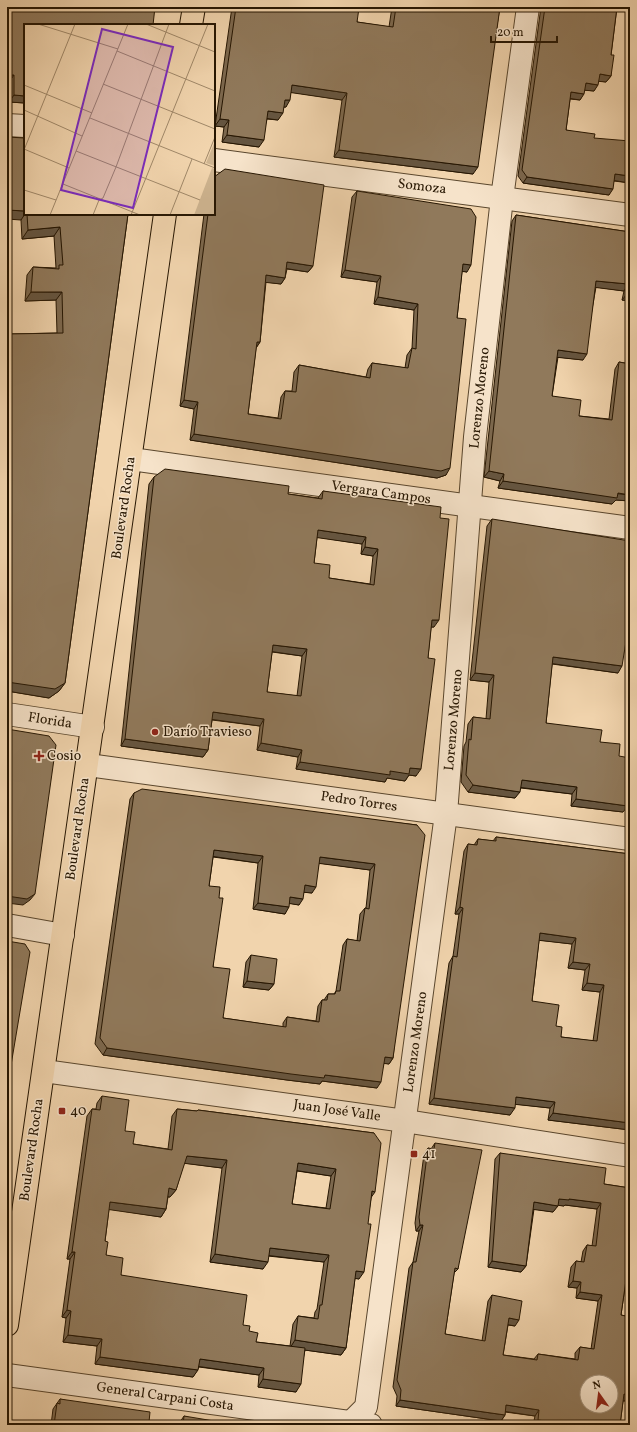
<svg xmlns="http://www.w3.org/2000/svg" width="637" height="1432" font-family="Vollkorn,serif">
<style>
.lines{fill:none;stroke-linecap:round;stroke-linejoin:round}
.minor-casing{stroke:#59462d;stroke-width:24}
.major-casing{stroke:#261602;stroke-width:24}
.minor{stroke:#f6e3ca;stroke-width:22}
.major{stroke:#f1d4ad;stroke-width:22}
.wall{fill:#7c684e;stroke:#261602;fill-rule:evenodd}
.shaded-wall{fill:#655540;stroke:#261602}
.building{fill:#90795b;stroke:#261602;fill-rule:evenodd}
.poi-dot{fill:#8f2418;stroke:#f6e3ca;stroke-width:1.5}
.labels{text-anchor:middle;dominant-baseline:central;stroke-width:3;stroke-linejoin:round;paint-order:stroke}
.street-label{font-size:14px;fill:#261602;stroke:#f6e3ca}
.poi-label{font-size:14px;fill:#261602;stroke:#f6e3ca;text-anchor:start}
.inset-road{fill:none;stroke:#a08869;stroke-width:1}
.view{fill:#7b2cbf;fill-opacity:0.15;stroke:#7b2cbf;stroke-width:2}
.inset-edge{fill:none;stroke:#261602;stroke-width:2}
</style>
<rect width="100%" height="100%" fill="#f1d4ad"/>
<filter id="stains"><feTurbulence type="fractalNoise" baseFrequency=".005" numOctaves="4"/><feColorMatrix values="0 0 0 0 .2 0 0 0 0 .09 0 0 0 0 .02 0 0 0 .5 -.17"/></filter>
<radialGradient id="worn" r=".72"><stop offset=".6" stop-color="#630" stop-opacity="0"/><stop offset="1" stop-color="#630" stop-opacity=".3"/></radialGradient>
<g class="lines">
<g class="minor-casing">
<g id="minor">
<path d="M 7,125 L 25,126"/>
<path d="M 214,160 L 630,215"/>
<path d="M 131,459 L 630,528"/>
<path d="M 7,714 L 93,727"/>
<path d="M 88,765 L 630,839"/>
<path d="M 7,925 L 63,935"/>
<path d="M 44,1071 L 405,1121 L 630,1156"/>
<path d="M 7,1375 L 371,1425"/>
<path d="M 348,1425 L 366,1407 L 446,814 L 475,437 L 502,198 L 528,7"/>
</g>
</g>
<g class="major-casing">
<g id="major">
<path d="M 191,25 L 194,7"/>
<path d="M 7,1325 L 165,214"/>
</g>
</g>
<use href="#minor" class="minor"/>
<use href="#major" class="major"/>
</g>
<g class="wall">
<path d="M 7,7 L 25,25 L 25,103 L 9,102 L 9,82 L 7,82 Z"/>
<path d="M 232,7 L 355,7 L 357,22 L 389,27 L 392,7 L 500,7 L 473,174 L 334,157 L 342,100 L 291,92 L 286,107 L 284,107 L 278,120 L 267,119 L 259,147 L 222,142 L 224,127 L 215,126 Z"/>
<path d="M 541,7 L 617,7 L 611,55 L 611,76 L 606,82 L 599,81 L 594,91 L 585,90 L 580,100 L 570,99 L 566,130 L 594,138 L 630,183 L 614,181 L 609,195 L 523,183 L 518,176 Z"/>
<path d="M 25,138 L 25,214 L 128,214 L 65,683 L 59,691 L 49,698 L 7,691 L 7,336 L 8,334 L 57,333 L 56,300 L 25,301 L 27,275 L 33,267 L 56,268 L 54,236 L 22,239 L 21,220 Z"/>
<path d="M 357,191 L 467,272 L 462,271 L 457,318 L 446,475 L 437,478 L 190,440 L 194,409 L 180,406 L 204,214 L 214,214 L 313,266 L 308,272 L 287,269 L 285,278 L 281,284 L 266,282 L 260,342 L 256,348 L 248,414 L 278,418 L 281,397 L 285,391 L 292,391 L 294,372 L 299,365 L 366,377 L 368,369 L 372,363 L 405,368 L 407,355 L 412,348 L 414,310 L 374,304 L 377,282 L 341,277 L 352,197 Z"/>
<path d="M 516,215 L 630,232 L 630,301 L 622,300 L 624,291 L 596,287 L 583,360 L 558,357 L 552,396 L 579,416 L 609,419 L 615,369 L 619,362 L 630,364 L 630,501 L 616,500 L 612,504 L 498,488 L 500,481 L 484,477 L 512,221 Z"/>
<path d="M 154,477 L 288,494 L 318,498 L 323,491 L 440,518 L 434,627 L 431,627 L 416,776 L 409,775 L 405,781 L 387,778 L 385,782 L 296,769 L 298,757 L 257,750 L 260,726 L 212,720 L 208,750 L 203,757 L 121,746 L 149,484 ZM 317,537 L 362,544 L 361,554 L 373,556 L 370,584 L 329,578 L 314,563 ZM 272,652 L 302,656 L 297,696 L 267,692 Z"/>
<path d="M 492,519 L 618,673 L 552,664 L 546,723 L 600,742 L 619,756 L 623,812 L 571,806 L 572,794 L 521,788 L 515,798 L 468,792 L 461,782 L 464,746 L 466,742 L 468,724 L 473,717 L 486,719 L 489,682 L 470,680 L 487,526 Z"/>
<path d="M 134,793 L 417,825 L 393,1058 L 389,1064 L 384,1063 L 377,1088 L 322,1081 L 320,1084 L 287,1080 L 103,1055 L 95,1044 L 130,799 ZM 213,857 L 258,863 L 253,909 L 285,914 L 289,903 L 299,905 L 304,892 L 312,893 L 319,863 L 370,870 L 366,908 L 365,908 L 360,914 L 357,941 L 347,939 L 343,945 L 336,991 L 334,994 L 328,994 L 324,1000 L 322,1000 L 318,1006 L 316,1021 L 287,1017 L 283,1023 L 283,1027 L 223,1018 L 213,967 L 219,898 L 209,886 Z"/>
<path d="M 496,837 L 630,854 L 630,1130 L 548,1120 L 550,1108 L 515,1104 L 510,1115 L 429,1104 L 449,963 L 453,956 L 459,914 L 455,914 L 464,851 L 468,844 L 474,845 L 478,839 L 493,841 ZM 539,940 L 572,944 L 568,968 L 585,970 L 582,990 L 600,992 L 593,1041 L 561,1037 L 556,1026 L 532,1001 Z"/>
<path d="M 251,955 L 274,984 L 269,990 L 243,987 L 246,962 Z"/>
<path d="M 102,1096 L 125,1131 L 133,1144 L 168,1149 L 172,1116 L 177,1109 L 197,1111 L 198,1110 L 374,1133 L 371,1198 L 359,1279 L 355,1278 L 346,1348 L 341,1355 L 305,1350 L 296,1392 L 258,1387 L 259,1375 L 199,1367 L 193,1377 L 95,1364 L 97,1346 L 63,1342 L 66,1318 L 62,1317 L 70,1259 L 67,1259 L 87,1116 L 92,1109 L 96,1109 L 97,1103 ZM 184,1163 L 222,1168 L 210,1262 L 263,1269 L 268,1256 L 324,1262 L 317,1309 L 315,1312 L 314,1318 L 298,1316 L 293,1324 L 290,1346 L 256,1342 L 243,1325 L 121,1275 L 106,1255 L 105,1241 L 109,1209 L 161,1217 L 166,1209 L 168,1197 L 170,1197 L 176,1190 ZM 297,1171 L 331,1176 L 326,1208 L 292,1204 Z"/>
<path d="M 435,1143 L 458,1269 L 454,1273 L 445,1334 L 482,1341 L 488,1301 L 492,1295 L 515,1326 L 508,1325 L 503,1355 L 534,1359 L 538,1354 L 575,1359 L 575,1353 L 580,1347 L 591,1349 L 598,1301 L 576,1298 L 577,1288 L 568,1287 L 571,1267 L 576,1261 L 581,1262 L 583,1251 L 587,1245 L 592,1246 L 597,1209 L 565,1205 L 564,1206 L 558,1205 L 553,1212 L 534,1209 L 526,1266 L 521,1272 L 488,1267 L 495,1159 L 500,1153 L 604,1184 L 630,1188 L 630,1287 L 625,1287 L 621,1315 L 630,1317 L 630,1395 L 626,1401 L 623,1401 L 620,1425 L 533,1425 L 535,1416 L 505,1412 L 505,1415 L 501,1421 L 396,1406 L 397,1396 L 393,1387 L 409,1268 L 413,1262 L 419,1231 L 416,1231 L 415,1223 L 424,1154 L 428,1148 L 431,1149 Z"/>
<path d="M 60,1399 L 149,1422 L 171,1425 L 51,1425 L 53,1409 Z"/>
<path d="M 184,1416 L 213,1425 L 180,1425 L 180,1422 Z"/>
</g>
<g class="shaded-wall">
<path d="M 600,74 L 611,76 L 606,82 L 595,81 Z"/>
<path d="M 7,75 L 14,75 L 9,82 L 7,82 Z"/>
<path d="M 586,83 L 598,85 L 594,91 L 582,90 Z"/>
<path d="M 292,85 L 347,93 L 342,100 L 287,92 Z"/>
<path d="M 571,92 L 584,94 L 580,100 L 567,98 Z"/>
<path d="M 14,95 L 25,96 L 25,103 L 9,102 Z"/>
<path d="M 285,100 L 290,100 L 286,107 L 280,107 Z"/>
<path d="M 268,111 L 283,113 L 278,120 L 263,118 Z"/>
<path d="M 220,119 L 229,120 L 224,127 L 215,126 Z"/>
<path d="M 227,135 L 264,140 L 259,147 L 222,142 Z"/>
<path d="M 339,150 L 478,167 L 473,174 L 334,157 Z"/>
<path d="M 615,174 L 630,176 L 630,183 L 611,180 Z"/>
<path d="M 527,177 L 613,189 L 609,195 L 523,183 Z"/>
<path d="M 7,210 L 25,211 L 25,214 L 21,220 L 7,219 Z"/>
<path d="M 60,227 L 54,236 L 22,239 L 28,230 Z"/>
<path d="M 287,262 L 313,266 L 308,272 L 283,268 Z"/>
<path d="M 463,264 L 471,265 L 467,272 L 458,271 Z"/>
<path d="M 345,270 L 381,276 L 377,282 L 341,277 Z"/>
<path d="M 266,275 L 285,278 L 281,284 L 262,282 Z"/>
<path d="M 596,281 L 628,284 L 624,291 L 592,287 Z"/>
<path d="M 31,292 L 62,292 L 56,300 L 25,301 Z"/>
<path d="M 627,294 L 630,294 L 630,301 L 622,300 Z"/>
<path d="M 378,297 L 418,304 L 414,310 L 374,304 Z"/>
<path d="M 257,342 L 260,342 L 256,348 L 252,348 Z"/>
<path d="M 558,350 L 587,354 L 583,360 L 554,357 Z"/>
<path d="M 184,400 L 198,402 L 194,409 L 180,406 Z"/>
<path d="M 194,434 L 450,468 L 446,475 L 437,478 L 190,440 Z"/>
<path d="M 489,471 L 504,474 L 500,481 L 484,477 Z"/>
<path d="M 503,481 L 630,495 L 630,501 L 616,500 L 612,504 L 498,488 Z"/>
<path d="M 7,521 L 11,522 L 7,528 Z"/>
<path d="M 318,530 L 366,537 L 362,544 L 313,537 Z"/>
<path d="M 365,547 L 378,549 L 373,556 L 361,554 Z"/>
<path d="M 432,620 L 439,620 L 434,627 L 427,627 Z"/>
<path d="M 273,645 L 307,649 L 302,656 L 268,651 Z"/>
<path d="M 553,657 L 622,666 L 618,673 L 548,663 Z"/>
<path d="M 475,673 L 494,675 L 489,682 L 470,680 Z"/>
<path d="M 7,682 L 65,683 L 59,691 L 49,698 L 7,691 Z"/>
<path d="M 213,712 L 264,719 L 260,726 L 209,719 Z"/>
<path d="M 125,739 L 208,750 L 203,757 L 121,746 Z"/>
<path d="M 261,743 L 302,750 L 298,757 L 257,750 Z"/>
<path d="M 300,762 L 390,771 L 410,768 L 421,769 L 416,776 L 409,775 L 405,781 L 387,778 L 385,782 L 296,769 Z"/>
<path d="M 522,780 L 577,787 L 572,794 L 517,787 Z"/>
<path d="M 473,785 L 520,792 L 515,798 L 468,792 Z"/>
<path d="M 576,799 L 628,806 L 623,812 L 571,806 Z"/>
<path d="M 214,850 L 263,856 L 258,863 L 210,856 Z"/>
<path d="M 320,857 L 375,864 L 370,870 L 316,863 Z"/>
<path d="M 305,885 L 316,887 L 312,893 L 301,892 Z"/>
<path d="M 35,894 L 30,900 L 23,905 L 7,903 L 7,896 Z"/>
<path d="M 290,897 L 303,899 L 299,905 L 286,903 Z"/>
<path d="M 258,903 L 289,907 L 285,914 L 253,909 Z"/>
<path d="M 460,907 L 463,908 L 459,914 L 455,914 Z"/>
<path d="M 540,933 L 576,938 L 572,944 L 536,940 Z"/>
<path d="M 573,962 L 590,964 L 585,970 L 568,968 Z"/>
<path d="M 247,981 L 274,984 L 269,990 L 243,987 Z"/>
<path d="M 587,983 L 604,985 L 600,992 L 582,990 Z"/>
<path d="M 107,1048 L 325,1075 L 381,1082 L 377,1088 L 322,1081 L 320,1084 L 287,1080 L 103,1055 Z"/>
<path d="M 385,1057 L 393,1058 L 389,1064 L 380,1063 Z"/>
<path d="M 516,1097 L 555,1102 L 550,1108 L 512,1104 Z"/>
<path d="M 434,1098 L 515,1108 L 510,1115 L 429,1104 Z"/>
<path d="M 553,1113 L 630,1123 L 630,1130 L 548,1120 Z"/>
<path d="M 187,1156 L 227,1160 L 222,1168 L 182,1163 Z"/>
<path d="M 298,1163 L 336,1169 L 331,1176 L 293,1170 Z"/>
<path d="M 169,1188 L 176,1190 L 170,1197 L 164,1196 Z"/>
<path d="M 372,1191 L 375,1192 L 370,1199 Z"/>
<path d="M 559,1199 L 569,1199 L 601,1203 L 597,1209 L 565,1205 L 564,1206 L 555,1205 Z"/>
<path d="M 110,1202 L 166,1209 L 161,1217 L 105,1209 Z"/>
<path d="M 534,1202 L 558,1206 L 553,1212 L 530,1209 Z"/>
<path d="M 420,1225 L 423,1225 L 419,1231 L 416,1231 Z"/>
<path d="M 270,1248 L 329,1255 L 324,1262 L 264,1255 Z"/>
<path d="M 72,1252 L 75,1252 L 70,1259 L 67,1259 Z"/>
<path d="M 215,1254 L 268,1262 L 263,1269 L 210,1262 Z"/>
<path d="M 492,1261 L 526,1266 L 521,1272 L 488,1267 Z"/>
<path d="M 356,1271 L 364,1272 L 359,1279 L 351,1278 Z"/>
<path d="M 626,1280 L 630,1281 L 630,1287 L 622,1286 Z"/>
<path d="M 573,1281 L 581,1282 L 577,1288 L 568,1287 Z"/>
<path d="M 580,1292 L 602,1295 L 598,1301 L 576,1298 Z"/>
<path d="M 67,1310 L 71,1311 L 66,1318 L 62,1317 Z"/>
<path d="M 509,1318 L 519,1320 L 515,1326 L 504,1324 Z"/>
<path d="M 68,1335 L 102,1339 L 97,1346 L 63,1342 Z"/>
<path d="M 295,1340 L 346,1348 L 341,1355 L 290,1348 Z"/>
<path d="M 100,1357 L 198,1370 L 193,1377 L 95,1364 Z"/>
<path d="M 200,1359 L 264,1368 L 259,1375 L 195,1366 Z"/>
<path d="M 263,1379 L 301,1384 L 296,1392 L 258,1387 Z"/>
<path d="M 624,1394 L 630,1395 L 626,1401 L 620,1400 Z"/>
<path d="M 400,1400 L 505,1415 L 501,1421 L 396,1406 Z"/>
<path d="M 506,1405 L 539,1410 L 535,1416 L 502,1411 Z"/>
<path d="M 538,1420 L 576,1425 L 534,1425 Z"/>
</g>
<g class="building">
<path d="M 7,7 L 155,7 L 153,25 L 25,25 L 25,96 L 14,95 L 14,75 L 7,75 Z"/>
<path d="M 236,7 L 355,7 L 359,8 L 357,22 L 393,27 L 396,7 L 500,7 L 478,167 L 339,150 L 347,93 L 292,85 L 290,100 L 285,100 L 283,113 L 268,111 L 264,140 L 227,135 L 229,120 L 220,119 Z"/>
<path d="M 545,7 L 617,7 L 611,55 L 614,55 L 611,76 L 600,74 L 598,85 L 586,83 L 584,94 L 571,92 L 566,130 L 595,134 L 594,138 L 630,141 L 630,176 L 615,174 L 613,189 L 527,177 L 522,170 Z"/>
<path d="M 7,137 L 25,138 L 25,211 L 7,210 Z"/>
<path d="M 225,169 L 324,185 L 313,266 L 287,262 L 285,278 L 266,275 L 260,342 L 257,342 L 248,414 L 281,419 L 285,391 L 296,392 L 299,365 L 370,378 L 372,363 L 408,368 L 412,348 L 416,349 L 418,304 L 378,297 L 381,276 L 345,270 L 357,191 L 471,209 L 476,217 L 471,265 L 463,264 L 457,318 L 466,319 L 450,468 L 441,471 L 194,434 L 198,402 L 184,400 L 208,214 L 214,214 L 214,177 Z"/>
<path d="M 27,214 L 128,214 L 65,683 L 55,689 L 7,682 L 7,552 L 11,522 L 7,521 L 7,340 L 8,340 L 8,334 L 63,333 L 62,292 L 31,292 L 33,267 L 59,269 L 59,265 L 63,265 L 60,227 L 28,230 Z"/>
<path d="M 516,215 L 630,232 L 630,294 L 627,294 L 628,284 L 596,281 L 587,354 L 558,350 L 552,396 L 581,400 L 579,416 L 612,420 L 619,362 L 630,364 L 630,495 L 618,493 L 617,498 L 503,481 L 504,474 L 489,471 Z"/>
<path d="M 165,469 L 289,486 L 288,494 L 322,499 L 323,491 L 441,507 L 440,518 L 449,519 L 439,620 L 432,620 L 428,658 L 435,659 L 421,769 L 410,768 L 409,774 L 390,771 L 390,775 L 300,762 L 302,750 L 261,743 L 264,719 L 213,712 L 208,750 L 125,739 L 154,477 ZM 318,530 L 366,537 L 365,547 L 378,549 L 374,585 L 329,578 L 330,565 L 314,563 ZM 273,645 L 307,649 L 301,696 L 267,692 Z"/>
<path d="M 492,519 L 630,541 L 630,617 L 622,666 L 553,657 L 546,723 L 602,730 L 600,742 L 620,744 L 619,756 L 630,758 L 630,787 L 628,806 L 576,799 L 577,787 L 522,780 L 520,792 L 473,785 L 466,775 L 469,739 L 471,740 L 473,717 L 490,719 L 494,675 L 475,673 Z"/>
<path d="M 7,729 L 49,736 L 56,745 L 35,894 L 27,899 L 7,896 Z"/>
<path d="M 142,789 L 417,825 L 425,835 L 393,1058 L 385,1057 L 381,1082 L 325,1075 L 324,1078 L 291,1074 L 107,1048 L 100,1038 L 134,793 ZM 214,850 L 263,856 L 258,903 L 289,907 L 290,897 L 303,899 L 305,885 L 316,887 L 320,857 L 375,864 L 369,909 L 365,908 L 360,941 L 347,939 L 340,991 L 336,991 L 335,994 L 328,994 L 327,1000 L 322,1000 L 319,1022 L 287,1017 L 286,1027 L 223,1018 L 230,969 L 213,967 L 223,898 L 219,898 L 220,887 L 209,886 Z"/>
<path d="M 496,837 L 630,854 L 630,1123 L 553,1113 L 555,1102 L 516,1097 L 515,1108 L 434,1098 L 453,956 L 457,957 L 463,908 L 460,907 L 468,844 L 477,845 L 478,839 L 496,841 ZM 540,933 L 576,938 L 573,962 L 590,964 L 587,983 L 604,985 L 597,1041 L 561,1037 L 562,1027 L 556,1026 L 559,1005 L 532,1001 Z"/>
<path d="M 7,941 L 25,944 L 30,952 L 7,1089 Z"/>
<path d="M 251,955 L 277,959 L 274,984 L 247,981 Z"/>
<path d="M 102,1096 L 129,1100 L 125,1131 L 135,1132 L 133,1144 L 172,1150 L 177,1109 L 197,1111 L 198,1110 L 374,1133 L 381,1143 L 375,1192 L 372,1191 L 368,1224 L 371,1224 L 364,1272 L 356,1271 L 346,1348 L 295,1340 L 298,1316 L 318,1319 L 320,1305 L 322,1305 L 329,1255 L 270,1248 L 268,1262 L 215,1254 L 227,1160 L 187,1156 L 176,1190 L 169,1188 L 166,1209 L 110,1202 L 105,1241 L 108,1242 L 106,1255 L 123,1258 L 121,1275 L 247,1295 L 243,1325 L 250,1326 L 249,1331 L 258,1333 L 256,1342 L 305,1348 L 301,1384 L 263,1379 L 264,1368 L 200,1359 L 198,1370 L 100,1357 L 102,1339 L 68,1335 L 71,1311 L 67,1310 L 75,1252 L 72,1252 L 90,1123 L 92,1109 L 100,1110 ZM 298,1163 L 336,1169 L 330,1209 L 292,1204 Z"/>
<path d="M 435,1143 L 482,1150 L 458,1269 L 455,1268 L 445,1334 L 485,1341 L 492,1295 L 522,1301 L 519,1320 L 509,1318 L 503,1355 L 537,1360 L 538,1354 L 578,1360 L 580,1347 L 594,1349 L 602,1295 L 580,1292 L 581,1282 L 573,1281 L 576,1261 L 584,1262 L 587,1245 L 596,1246 L 601,1203 L 569,1199 L 569,1200 L 559,1199 L 558,1206 L 534,1202 L 526,1266 L 492,1261 L 500,1153 L 606,1168 L 604,1184 L 630,1188 L 630,1281 L 626,1280 L 621,1315 L 630,1317 L 630,1395 L 624,1394 L 620,1425 L 576,1425 L 538,1420 L 539,1410 L 506,1405 L 505,1415 L 400,1400 L 401,1390 L 397,1380 L 413,1262 L 416,1262 L 423,1225 L 420,1225 L 419,1217 L 428,1148 L 434,1149 ZM 587,1382 L 611,1382 L 611,1406 L 587,1406 Z"/>
<path d="M 60,1399 L 150,1412 L 149,1422 L 171,1425 L 54,1425 L 57,1403 L 60,1404 Z"/>
<path d="M 184,1416 L 214,1421 L 213,1425 L 183,1425 Z"/>
</g>
<g class="poi-dot">
<circle cx="155" cy="732" r="4"/>
<path d="M37 750h4v4h4v4h-4v4h-4v-4h-4v-4h4z"/>
<rect x="58" y="1107" width="8" height="8" rx="2"/>
<rect x="410" y="1150" width="8" height="8" rx="2"/>
</g>
<g class="labels">
<g class="street-label">
<text transform="translate(422 187) rotate(7)">Somoza</text>
<text transform="translate(480 398) rotate(-84)">Lorenzo Moreno</text>
<text transform="translate(381 493) rotate(8)">Vergara Campos</text>
<text transform="translate(124 508) rotate(-82)">Boulevard Rocha</text>
<text transform="translate(454 720) rotate(-85)">Lorenzo Moreno</text>
<text transform="translate(50 721) rotate(9)">Florida</text>
<text transform="translate(359 802) rotate(8)">Pedro Torres</text>
<text transform="translate(78 829) rotate(-82)">Boulevard Rocha</text>
<text transform="translate(416 1042) rotate(-82)">Lorenzo Moreno</text>
<text transform="translate(337 1111) rotate(8)">Juan José Valle</text>
<text transform="translate(32 1150) rotate(-82)">Boulevard Rocha</text>
<text transform="translate(165 1397) rotate(8)">General Carpani Costa</text>
</g>
<g class="poi-label">
<text x="163" y="732">Darío Travieso</text>
<text x="47" y="756">Cosio</text>
<text x="70" y="1111">40</text>
<text x="422" y="1154">41</text>
</g>
</g>
<g transform="translate(24 24)">
<rect width="191" height="191" fill="#f1d4ad"/>
<path d="M 191,117 L 191,142 L 182,139 ZM 188,144 L 191,145 L 191,191 L 170,191 Z" fill="#ceb490"/>
<path class="inset-road" d="M 14,0 L 94,25M 122,0 L 191,28M 93,27 L 191,67M 79,60 L 191,105M 0,61 L 68,89M 0,86 L 58,112M 66,94 L 191,144M 0,125 L 45,144M 0,126 L 51,0M 52,127 L 176,176M 180,140 L 191,113M 39,160 L 116,191M 0,166 L 32,176M 26,191 L 104,0M 69,191 L 75,176 L 79,174 L 92,143 L 145,0M 107,191 L 184,0M 146,191 L 168,135"/>
<path class="view" d="M 78,5 L 149,23 L 109,184 L 37,166 Z"/>
<rect width="191" height="191" class="inset-edge"/>
</g>
<rect width="637" height="1432" fill="none" stroke="#f1d4ad" stroke-width="24"/>
<rect x="8" y="8" width="621" height="1416" fill="none" stroke="#261602" stroke-width="2"/>
<rect x="12" y="12" width="613" height="1408" fill="none" stroke="#261602"/>
<g transform="translate(599 1394) rotate(346)"><circle r="19" fill="#f6e3ca" stroke="#a3917a"/>
<path d="M0-3L7 15L0 10L-7 15Z" fill="#8f2418"/>
<text y="-6" font-size="11" font-weight="bold" text-anchor="middle" fill="#261602">N</text>
</g>
<path d="M491 36v6h66v-6" fill="none" stroke="#261602" stroke-width="2"/>
<text x="497" y="36" font-size="12" fill="#261602" stroke="#f6e3ca" stroke-width="3" paint-order="stroke">20 m</text>
<rect width="100%" height="100%" filter="url(#stains)"/>
<rect width="100%" height="100%" fill="url(#worn)"/>
</svg>
